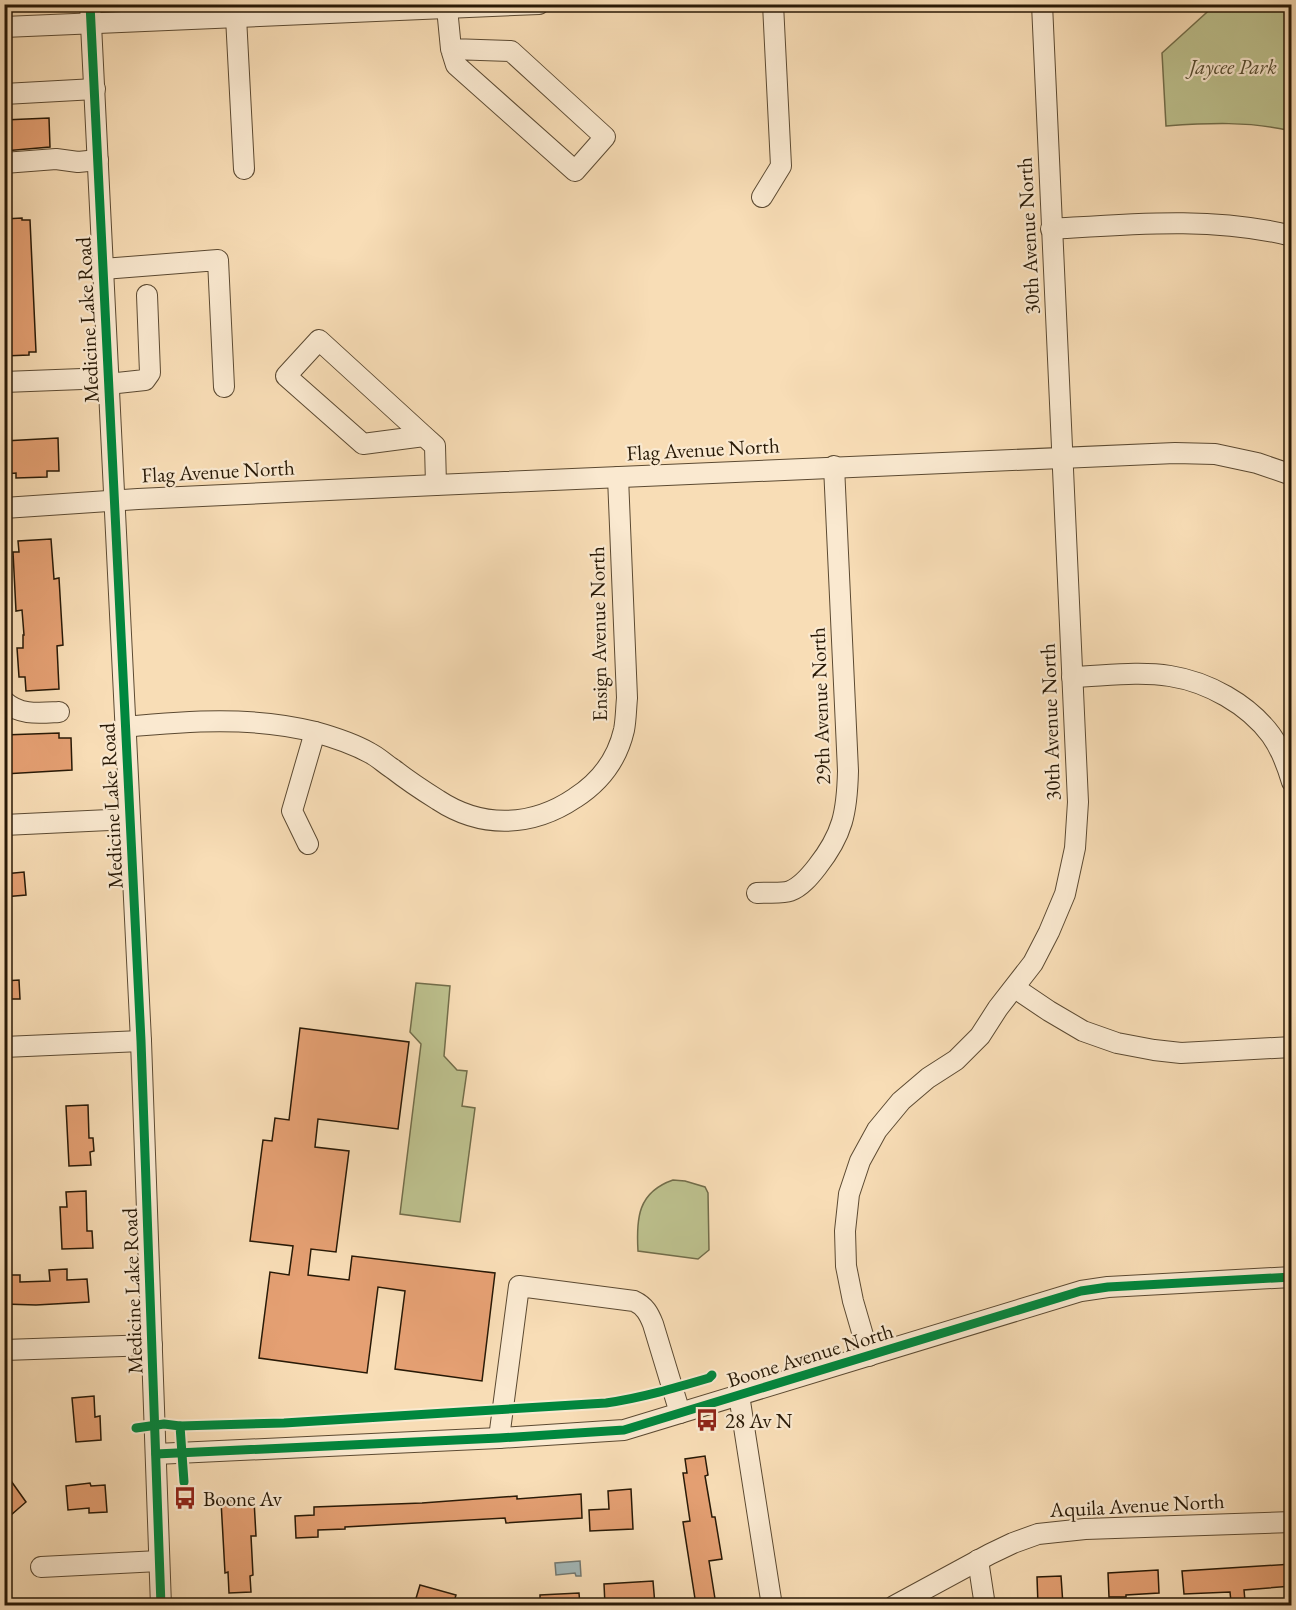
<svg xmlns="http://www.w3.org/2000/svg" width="1296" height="1610" font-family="'EB Garamond',serif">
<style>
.green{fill:#bdc18e;stroke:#726d4a;stroke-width:1.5}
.water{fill:#a3b9ba;stroke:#727972;stroke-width:1.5}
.building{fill:#e5a073;stroke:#281906;stroke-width:1.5}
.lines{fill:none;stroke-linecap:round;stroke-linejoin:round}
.minor-casing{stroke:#5c4a32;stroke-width:22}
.minor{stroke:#fae9d0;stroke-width:20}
.cycleway-casing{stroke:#fae9d0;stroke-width:13}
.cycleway{stroke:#00873e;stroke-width:9}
.labels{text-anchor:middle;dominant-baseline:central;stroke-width:4.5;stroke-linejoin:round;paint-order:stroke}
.park-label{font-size:21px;font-style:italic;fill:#554b2f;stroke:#fae9d0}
.street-label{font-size:21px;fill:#281906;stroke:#fae9d0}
.poi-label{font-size:21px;fill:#281906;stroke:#fae9d0;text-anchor:start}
</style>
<rect width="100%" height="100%" fill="#f8ddb6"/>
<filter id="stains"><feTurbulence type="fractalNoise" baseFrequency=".00333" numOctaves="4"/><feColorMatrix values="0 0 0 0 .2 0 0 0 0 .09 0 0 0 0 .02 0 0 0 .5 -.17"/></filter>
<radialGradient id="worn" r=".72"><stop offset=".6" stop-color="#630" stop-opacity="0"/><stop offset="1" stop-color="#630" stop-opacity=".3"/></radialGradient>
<g class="green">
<path d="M 1216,4 L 1291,5 L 1291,131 C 1250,121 1208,123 1166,126 L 1162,53 Z"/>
<path d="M 416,983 L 450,986 L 444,1056 L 457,1070 L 467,1071 L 462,1106 L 475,1108 L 460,1222 L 400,1214 L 421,1044 L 410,1032 Z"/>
<path d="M 673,1180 L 685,1181 L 705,1187 L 708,1193 L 709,1250 L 698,1259 L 638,1251 C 636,1218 638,1192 673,1180 Z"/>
</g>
<path class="water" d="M 580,1561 L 581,1576 L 576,1576 L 575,1573 L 556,1575 L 555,1563 Z"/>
<g class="building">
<path d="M 49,118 L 50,147 L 4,151 L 4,120 Z"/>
<path d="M 22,218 L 22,220 L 30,220 L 36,352 L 29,352 L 29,355 L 4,356 L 4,219 Z"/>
<path d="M 58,438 L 59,471 L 47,471 L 47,477 L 16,478 L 16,473 L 4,474 L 4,441 Z"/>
<path d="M 51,539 L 54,579 L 59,578 L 63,645 L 57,646 L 59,689 L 26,691 L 25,677 L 19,677 L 17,648 L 23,648 L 23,635 L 24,635 L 22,610 L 16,611 L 13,552 L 19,552 L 18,541 Z"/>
<path d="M 59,733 L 59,738 L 71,738 L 72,770 L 4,774 L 4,735 Z"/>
<path d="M 24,872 L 26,895 L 4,897 L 4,874 Z"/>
<path d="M 19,980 L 20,999 L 4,999 L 4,981 Z"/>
<path d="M 300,1028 L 409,1042 L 398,1129 L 318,1119 L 315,1147 L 349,1151 L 336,1252 L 311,1249 L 308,1275 L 349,1280 L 352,1256 L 495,1273 L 482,1381 L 395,1369 L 405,1291 L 378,1287 L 367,1373 L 259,1358 L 270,1272 L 289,1275 L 293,1246 L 250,1241 L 263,1140 L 272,1141 L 275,1118 L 289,1120 Z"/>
<path d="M 88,1105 L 89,1138 L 93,1138 L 94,1151 L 90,1152 L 91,1165 L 69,1166 L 66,1106 Z"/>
<path d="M 86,1191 L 87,1231 L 92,1231 L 93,1248 L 62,1249 L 60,1207 L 67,1207 L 66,1192 Z"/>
<path d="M 67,1269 L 67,1280 L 87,1279 L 89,1302 L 36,1305 L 4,1304 L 4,1275 L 20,1275 L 20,1282 L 50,1281 L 49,1270 Z"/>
<path d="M 94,1396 L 95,1417 L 100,1416 L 101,1440 L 76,1442 L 72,1398 Z"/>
<path d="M 705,1456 L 708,1475 L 705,1476 L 712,1517 L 715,1517 L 722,1559 L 709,1561 L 716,1605 L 696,1605 L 683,1522 L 690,1521 L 683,1473 L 687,1473 L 685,1459 Z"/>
<path d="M 4,1471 L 26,1502 L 4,1521 Z"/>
<path d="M 90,1483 L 91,1486 L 105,1485 L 107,1512 L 89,1513 L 89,1508 L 68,1510 L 66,1486 Z"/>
<path d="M 631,1489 L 633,1529 L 590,1531 L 589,1510 L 609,1509 L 608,1491 Z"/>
<path d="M 581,1494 L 582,1518 L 506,1523 L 505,1518 L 345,1527 L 345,1529 L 318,1530 L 318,1537 L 296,1538 L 295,1516 L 314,1515 L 314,1507 L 422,1503 L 517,1496 L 517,1499 Z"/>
<path d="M 254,1500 L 256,1536 L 251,1536 L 253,1575 L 250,1576 L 251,1592 L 229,1593 L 228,1572 L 225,1573 L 221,1501 Z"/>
<path d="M 1292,1564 L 1292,1586 L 1244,1590 L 1245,1601 L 1231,1602 L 1230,1592 L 1184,1594 L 1182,1571 Z"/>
<path d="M 1158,1570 L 1159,1593 L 1126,1595 L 1126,1597 L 1109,1597 L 1108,1573 Z"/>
<path d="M 1061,1576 L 1063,1605 L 1038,1605 L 1037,1577 Z"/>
<path d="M 653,1581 L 655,1605 L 605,1605 L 604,1584 Z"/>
<path d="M 420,1585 L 456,1595 L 453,1605 L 414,1605 Z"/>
<path d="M 579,1593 L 580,1605 L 540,1605 L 540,1595 Z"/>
</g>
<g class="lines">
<g class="minor-casing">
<g id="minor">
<path d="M 90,4 L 141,1041 L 161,1606"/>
<path d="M 4,6 L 5,4"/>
<path d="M 447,8 L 451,49 L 456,65 L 575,171 L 605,137 L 511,51 L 451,49"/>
<path d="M 236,17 L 244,169"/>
<path d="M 4,27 L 539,4"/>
<path d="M 4,94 L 95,89"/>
<path d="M 4,163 L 56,159 L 78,162 L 98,160"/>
<path d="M 762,197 L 781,166 L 773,4"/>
<path d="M 1051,229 C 1131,224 1213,216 1292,236"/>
<path d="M 103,269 L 218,260 L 224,387"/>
<path d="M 4,382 L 108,378"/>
<path d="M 108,384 L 145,380 L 150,373 L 147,295"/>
<path d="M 424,436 L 363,444 L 286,376 L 319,340 L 424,436 L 435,446 L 436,485"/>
<path d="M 4,508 L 138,499 L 436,485 L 1175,453 L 1215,454 L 1257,463 L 1292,475"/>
<path d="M 1072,677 C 1104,676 1138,671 1170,676 C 1208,682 1248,704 1271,735 C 1281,749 1287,765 1292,782"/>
<path d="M 4,701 C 20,716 40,713 59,712"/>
<path d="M 124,727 C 187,721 253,716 315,732 C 333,737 354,744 370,753 C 378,757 385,764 393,769 C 407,780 422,790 438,800 C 482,829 532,827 575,798 C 600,782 617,760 624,730 C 626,720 626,708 627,698 L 618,477"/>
<path d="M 4,825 L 130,819"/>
<path d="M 308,844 L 292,811 L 315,732"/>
<path d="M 757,893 C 766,892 782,894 790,891 C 801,887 810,876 817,867 C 843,834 847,812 848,771 L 834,466"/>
<path d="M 1015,988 L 1049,1011 L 1083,1031 L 1117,1043 L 1154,1050 L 1181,1053 L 1292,1047"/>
<path d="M 4,1047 L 141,1041"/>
<path d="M 4,1350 L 152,1345"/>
<path d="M 869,1356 L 853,1301 L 846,1266 L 845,1231 L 849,1194 L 860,1161 L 877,1130 L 901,1101 L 928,1078 L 956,1060 L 980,1036 L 998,1008 L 1033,963 L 1049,932 L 1065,894 L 1075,848 L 1078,802 L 1042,4"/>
<path d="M 739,1395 L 772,1606"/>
<path d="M 499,1438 L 519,1286 L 634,1301 C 645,1306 649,1314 653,1324 L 680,1413"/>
<path d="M 156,1454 L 499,1438 L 624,1430 L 1081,1291 L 1108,1287 L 1292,1277"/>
<path d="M 978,1560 L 985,1606"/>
<path d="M 41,1567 L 159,1561"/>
<path d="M 894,1606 L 990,1554 L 1013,1543 L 1038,1534 L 1085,1529 L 1292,1522"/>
</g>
</g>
<use href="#minor" class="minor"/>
<g class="cycleway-casing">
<g id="cycleway">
<path d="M 90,4 L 141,1041 L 161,1606"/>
<path d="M 180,1426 L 284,1423 L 606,1403 C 641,1398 675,1388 709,1378 L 712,1375"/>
<path d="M 136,1428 L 164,1424 L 180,1426 L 184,1482"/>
<path d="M 156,1454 L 499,1438 L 624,1430 L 1081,1291 L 1108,1287 L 1292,1277"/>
</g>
</g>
<use href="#cycleway" class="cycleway"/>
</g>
<defs>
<g id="bus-bare" transform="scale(1.8)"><path d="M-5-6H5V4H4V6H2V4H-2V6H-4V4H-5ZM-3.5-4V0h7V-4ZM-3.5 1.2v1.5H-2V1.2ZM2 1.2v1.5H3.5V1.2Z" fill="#8f2418" stroke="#fae9d0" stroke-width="2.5" paint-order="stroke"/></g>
</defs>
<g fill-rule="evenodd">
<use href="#bus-bare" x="707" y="1420"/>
<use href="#bus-bare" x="185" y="1498"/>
</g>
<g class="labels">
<g class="park-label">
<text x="1233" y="66">Jaycee Park</text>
</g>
<g class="street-label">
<text transform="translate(1028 236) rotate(-93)">30th Avenue North</text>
<text transform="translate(87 320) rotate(-93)">Medicine Lake Road</text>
<text transform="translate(703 449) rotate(-3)">Flag Avenue North</text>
<text transform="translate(218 471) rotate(-3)">Flag Avenue North</text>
<text transform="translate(598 634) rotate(-91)">Ensign Avenue North</text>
<text transform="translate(820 706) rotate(-92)">29th Avenue North</text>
<text transform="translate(1050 722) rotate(-92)">30th Avenue North</text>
<text transform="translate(111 806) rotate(-93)">Medicine Lake Road</text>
<text transform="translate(132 1291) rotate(-92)">Medicine Lake Road</text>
<text transform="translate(810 1355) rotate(-17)">Boone Avenue North</text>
<text transform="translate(1137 1505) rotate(-3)">Aquila Avenue North</text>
</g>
<g class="poi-label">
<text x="725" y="1420">28 Av N</text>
<text x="203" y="1498">Boone Av</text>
</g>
</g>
<rect width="1296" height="1610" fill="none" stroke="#f8ddb6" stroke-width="24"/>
<rect x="6" y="6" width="1284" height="1598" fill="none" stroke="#281906" stroke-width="3"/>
<rect x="12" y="12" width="1272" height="1586" fill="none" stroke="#281906" stroke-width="1.5"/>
<rect width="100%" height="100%" filter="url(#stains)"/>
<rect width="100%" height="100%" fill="url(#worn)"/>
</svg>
